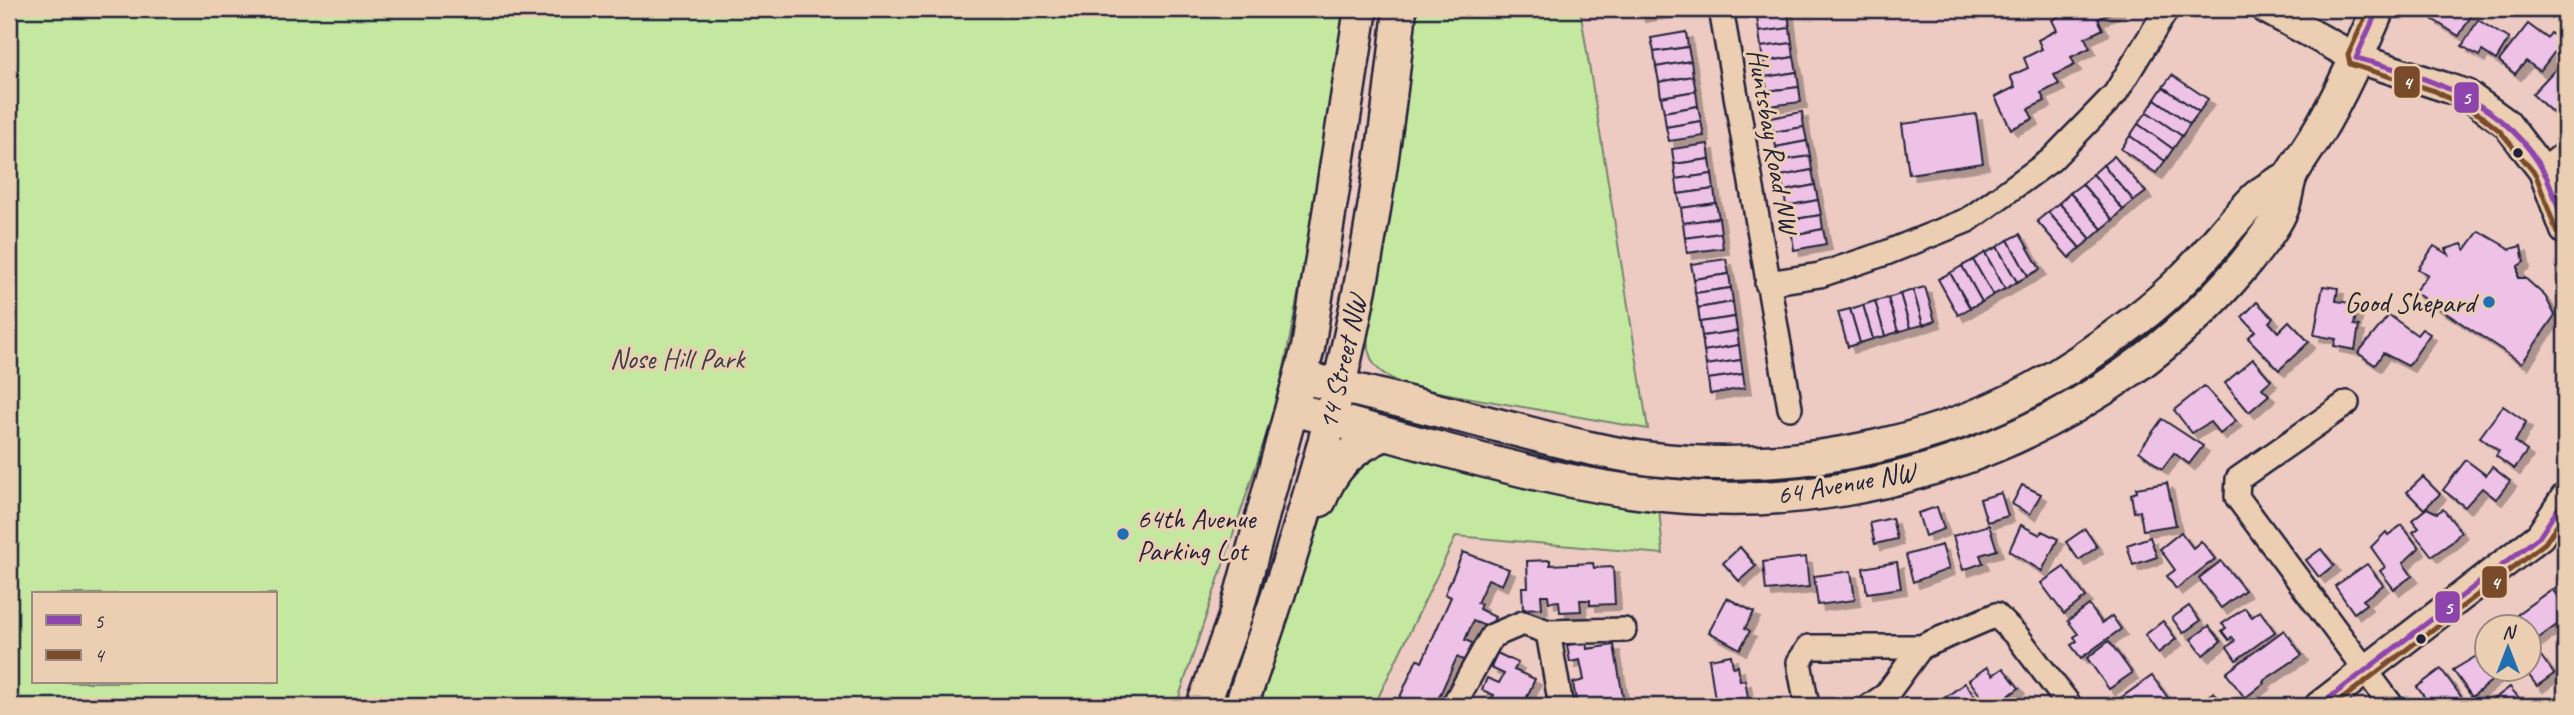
<svg xmlns="http://www.w3.org/2000/svg" width="2574" height="715" font-family="Caveat,sans-serif">
<style>
.green{fill:#c5e8a1;stroke:#74856e;stroke-width:2;fill-rule:evenodd}
.building{fill:#eec2e7;stroke:#22223b;stroke-width:2;filter:url(#shadow)}
.lines{fill:none;stroke-linecap:round;stroke-linejoin:round}
.minor-casing{stroke:#22223b;stroke-width:28}
.tertiary-casing{stroke:#22223b;stroke-width:33}
.secondary-casing{stroke:#22223b;stroke-width:37}
.minor{stroke:#ecceb2;stroke-width:23}
.tertiary{stroke:#ecceb2;stroke-width:28}
.secondary{stroke:#ecceb2;stroke-width:32}
.bus-1-casing{stroke:#ecceb2;stroke-width:10}
.bus-2-casing{stroke:#ecceb2;stroke-width:10}
.bus-1{stroke:#8e44ad;stroke-width:5}
.bus-2{stroke:#7a4b2a;stroke-width:5}
.bus-dot{fill:#22223b;stroke:#ecceb2;stroke-width:2.5}
.poi-dot{fill:#1f6fb2;stroke:#ecceb2;stroke-width:2.5}
.labels{text-anchor:middle;dominant-baseline:central;stroke-width:6;stroke-linejoin:round;paint-order:stroke}
.street-label{font-size:28px;fill:#22223b;stroke:#ecceb2}
.poi-label{font-size:28px;fill:#22223b;stroke:#ecceb2;text-anchor:end}
.park-label{font-size:28px;fill:#3a404a;stroke:#ecceb2}
.line-badge{stroke:#ecceb2;stroke-width:2.5}
.badge-label{font-size:19px;text-anchor:middle;font-weight:bold;fill:#fff}
</style>
<defs>
<filter id="shadow"><feDropShadow dx="6" dy="6" stdDeviation="0" flood-color="#0004"/></filter>
</defs>
<rect width="100%" height="100%" fill="#edcac2"/>
<filter id="ink" filterUnits="userSpaceOnUse"><feTurbulence type="fractalNoise" baseFrequency=".0143" numOctaves="2"/><feDisplacementMap in="SourceGraphic" scale="14" xChannelSelector="R" yChannelSelector="G"/><feConvolveMatrix kernelMatrix="1 2 1 2 8 2 1 2 1" color-interpolation-filters="sRGB"/></filter>
<g filter="url(#ink)">
<g class="green">
<path d="M 9,9 L 1346,9 L 1339,78 L 1278,400 L 1176,706 L 9,706 ZM 33,594 L 275,594 L 275,682 L 33,682 Z"/>
<path d="M 1413,9 L 1580,9 L 1648,429 L 1409,387 C 1370,370 1365,360 1368,317 Z"/>
<path d="M 1397,449 L 1659,508 L 1663,554 L 1456,536 L 1374,706 L 1258,706 L 1326,504 L 1363,453 Z"/>
</g>
<g class="building">
<path d="M 1638,9 L 1679,9 L 1679,10 L 1639,16 Z"/>
<path d="M 1756,9 L 1788,9 L 1788,13 L 1757,17 Z"/>
<path d="M 2072,9 L 2119,9 L 2098,19 L 2103,29 L 2085,38 L 2090,48 L 2071,57 L 2075,65 L 2054,75 L 2059,84 L 2041,93 L 2045,101 L 2028,109 L 2033,119 L 2011,129 L 1995,97 L 2015,87 L 2010,76 L 2028,68 L 2024,58 L 2042,49 L 2038,40 L 2057,30 L 2052,20 Z"/>
<path d="M 2439,9 L 2475,9 L 2459,36 L 2432,19 Z"/>
<path d="M 1788,13 L 1790,28 L 1759,32 L 1757,17 Z"/>
<path d="M 2478,20 L 2509,39 L 2496,60 L 2482,51 L 2479,56 L 2462,46 Z"/>
<path d="M 2528,24 L 2547,38 L 2551,33 L 2562,42 L 2540,71 L 2526,61 L 2515,74 L 2499,61 Z"/>
<path d="M 1790,28 L 1792,43 L 1761,47 L 1759,32 Z"/>
<path d="M 1686,32 L 1688,47 L 1654,52 L 1651,38 Z"/>
<path d="M 1792,43 L 1794,57 L 1763,62 L 1761,47 Z"/>
<path d="M 1688,47 L 1691,61 L 1656,67 L 1654,52 Z"/>
<path d="M 1794,57 L 1797,72 L 1765,77 L 1763,62 Z"/>
<path d="M 2564,60 L 2565,100 L 2553,113 L 2532,94 Z"/>
<path d="M 1691,61 L 1693,76 L 1659,82 L 1656,67 Z"/>
<path d="M 1797,72 L 1799,87 L 1767,91 L 1765,77 Z"/>
<path d="M 2172,75 L 2208,99 L 2199,112 L 2163,87 Z"/>
<path d="M 1693,76 L 1696,91 L 1661,97 L 1659,82 Z"/>
<path d="M 1799,87 L 1801,102 L 1769,106 L 1767,91 Z"/>
<path d="M 2163,87 L 2199,112 L 2190,124 L 2155,99 Z"/>
<path d="M 1696,91 L 1698,106 L 1664,112 L 1661,97 Z"/>
<path d="M 2155,99 L 2190,124 L 2182,136 L 2147,112 Z"/>
<path d="M 1698,106 L 1701,121 L 1666,127 L 1664,112 Z"/>
<path d="M 1802,112 L 1804,127 L 1773,132 L 1770,118 Z"/>
<path d="M 2147,112 L 2182,136 L 2173,149 L 2138,124 Z"/>
<path d="M 1976,114 L 1983,163 L 1909,174 L 1902,124 Z"/>
<path d="M 1701,121 L 1704,136 L 1669,141 L 1666,127 Z"/>
<path d="M 2138,124 L 2173,149 L 2165,161 L 2130,136 Z"/>
<path d="M 1804,127 L 1807,141 L 1776,147 L 1773,132 Z"/>
<path d="M 2130,136 L 2165,161 L 2156,173 L 2121,149 Z"/>
<path d="M 1807,141 L 1810,156 L 1778,161 L 1776,147 Z"/>
<path d="M 1708,144 L 1710,159 L 1674,164 L 1672,149 Z"/>
<path d="M 1810,156 L 1812,170 L 1781,176 L 1778,161 Z"/>
<path d="M 2114,156 L 2146,192 L 2134,201 L 2103,165 Z"/>
<path d="M 1710,159 L 1712,174 L 1676,179 L 1674,164 Z"/>
<path d="M 2103,165 L 2134,201 L 2123,210 L 2093,174 Z"/>
<path d="M 1812,170 L 1815,185 L 1784,191 L 1781,176 Z"/>
<path d="M 1712,174 L 1714,189 L 1678,194 L 1676,179 Z"/>
<path d="M 2093,174 L 2123,210 L 2113,220 L 2082,184 Z"/>
<path d="M 2082,184 L 2113,220 L 2102,229 L 2070,193 Z"/>
<path d="M 1815,185 L 1818,200 L 1786,206 L 1784,191 Z"/>
<path d="M 1714,189 L 1716,203 L 1681,208 L 1678,194 Z"/>
<path d="M 2070,193 L 2102,229 L 2091,239 L 2059,203 Z"/>
<path d="M 1818,200 L 1821,215 L 1789,220 L 1786,206 Z"/>
<path d="M 1716,203 L 1719,218 L 1683,223 L 1681,208 Z"/>
<path d="M 2059,203 L 2091,239 L 2080,248 L 2048,212 Z"/>
<path d="M 2048,212 L 2080,248 L 2069,258 L 2037,221 Z"/>
<path d="M 1821,215 L 1823,229 L 1792,235 L 1789,220 Z"/>
<path d="M 1719,218 L 1721,233 L 1685,238 L 1683,223 Z"/>
<path d="M 1823,229 L 1826,244 L 1794,250 L 1792,235 Z"/>
<path d="M 2479,231 L 2510,249 L 2521,246 L 2524,262 L 2518,266 L 2518,278 L 2525,278 L 2545,296 L 2555,315 L 2522,363 L 2414,292 L 2428,275 L 2418,269 L 2434,246 L 2449,255 L 2446,249 L 2462,244 L 2465,250 Z"/>
<path d="M 1721,233 L 1723,248 L 1687,253 L 1685,238 Z"/>
<path d="M 2020,234 L 2040,269 L 2028,276 L 2008,240 Z"/>
<path d="M 2008,240 L 2028,276 L 2017,282 L 1997,247 Z"/>
<path d="M 1997,247 L 2017,282 L 2005,289 L 1985,253 Z"/>
<path d="M 1985,253 L 2005,289 L 1993,295 L 1973,260 Z"/>
<path d="M 1726,259 L 1729,274 L 1694,279 L 1691,264 Z"/>
<path d="M 1973,260 L 1993,295 L 1982,302 L 1962,266 Z"/>
<path d="M 1962,266 L 1982,302 L 1970,308 L 1950,273 Z"/>
<path d="M 1950,273 L 1970,308 L 1958,315 L 1938,279 Z"/>
<path d="M 1729,274 L 1731,288 L 1695,293 L 1694,279 Z"/>
<path d="M 2323,286 L 2338,288 L 2336,301 L 2358,304 L 2354,325 L 2359,326 L 2355,350 L 2334,346 L 2336,339 L 2314,335 Z"/>
<path d="M 1925,287 L 1935,321 L 1923,325 L 1913,290 Z"/>
<path d="M 1731,288 L 1733,302 L 1698,308 L 1695,293 Z"/>
<path d="M 1913,290 L 1923,325 L 1910,328 L 1900,294 Z"/>
<path d="M 1900,294 L 1910,328 L 1898,332 L 1888,298 Z"/>
<path d="M 1888,298 L 1898,332 L 1885,336 L 1875,301 Z"/>
<path d="M 1875,301 L 1885,336 L 1873,339 L 1863,305 Z"/>
<path d="M 1733,302 L 1735,317 L 1700,322 L 1698,308 Z"/>
<path d="M 2257,302 L 2273,318 L 2269,322 L 2278,332 L 2289,321 L 2309,342 L 2279,370 L 2248,338 L 2255,331 L 2242,317 Z"/>
<path d="M 1863,305 L 1873,339 L 1860,343 L 1850,309 Z"/>
<path d="M 1850,309 L 1860,343 L 1848,347 L 1838,312 Z"/>
<path d="M 2389,315 L 2417,335 L 2422,329 L 2430,334 L 2408,366 L 2383,353 L 2375,365 L 2358,353 Z"/>
<path d="M 1735,317 L 1737,331 L 1702,336 L 1700,322 Z"/>
<path d="M 1737,331 L 1739,345 L 1704,351 L 1702,336 Z"/>
<path d="M 1739,345 L 1741,360 L 1706,365 L 1704,351 Z"/>
<path d="M 2253,359 L 2271,380 L 2262,388 L 2269,395 L 2249,412 L 2225,383 Z"/>
<path d="M 1741,360 L 1743,374 L 1708,379 L 1706,365 Z"/>
<path d="M 1743,374 L 1745,388 L 1710,394 L 1708,379 Z"/>
<path d="M 2204,386 L 2236,421 L 2220,434 L 2210,422 L 2192,433 L 2174,410 Z"/>
<path d="M 2503,406 L 2526,422 L 2515,442 L 2527,451 L 2514,469 L 2496,456 L 2499,451 L 2480,437 Z"/>
<path d="M 2162,419 L 2203,446 L 2189,464 L 2174,453 L 2162,469 L 2139,451 Z"/>
<path d="M 2466,460 L 2486,475 L 2492,467 L 2510,481 L 2496,499 L 2482,488 L 2465,507 L 2443,490 Z"/>
<path d="M 2423,477 L 2440,494 L 2424,509 L 2407,492 Z"/>
<path d="M 2167,483 L 2176,525 L 2143,530 L 2140,511 L 2134,512 L 2131,494 L 2137,492 L 2136,488 Z"/>
<path d="M 2022,485 L 2041,494 L 2030,514 L 2012,504 Z"/>
<path d="M 2001,493 L 2008,516 L 1987,522 L 1980,499 Z"/>
<path d="M 1937,507 L 1944,529 L 1925,536 L 1918,513 Z"/>
<path d="M 2427,508 L 2437,513 L 2443,509 L 2461,532 L 2452,542 L 2432,556 L 2413,532 L 2419,528 L 2412,520 Z"/>
<path d="M 1892,518 L 1897,539 L 1875,544 L 1870,523 Z"/>
<path d="M 1989,525 L 1997,550 L 1980,555 L 1983,563 L 1963,570 L 1953,536 Z"/>
<path d="M 2021,525 L 2040,535 L 2042,531 L 2058,539 L 2042,571 L 2009,551 Z"/>
<path d="M 2402,525 L 2419,548 L 2403,563 L 2412,576 L 2394,589 L 2380,571 L 2385,567 L 2371,547 L 2386,532 L 2388,535 Z"/>
<path d="M 2085,529 L 2097,547 L 2079,560 L 2066,542 Z"/>
<path d="M 2181,532 L 2193,548 L 2201,541 L 2215,559 L 2176,589 L 2167,576 L 2175,570 L 2160,549 Z"/>
<path d="M 2150,537 L 2157,557 L 2133,565 L 2127,545 Z"/>
<path d="M 1942,545 L 1949,569 L 1913,582 L 1906,555 Z"/>
<path d="M 1740,547 L 1756,566 L 1739,581 L 1723,563 Z"/>
<path d="M 2321,549 L 2334,565 L 2319,577 L 2306,560 Z"/>
<path d="M 1463,552 L 1509,569 L 1502,585 L 1488,579 L 1477,603 L 1481,604 L 1479,609 L 1495,617 L 1490,628 L 1473,621 L 1465,640 L 1479,646 L 1471,664 L 1457,657 L 1435,706 L 1396,706 L 1417,659 L 1422,662 L 1451,597 L 1445,594 Z"/>
<path d="M 1806,557 L 1809,587 L 1766,591 L 1763,562 Z"/>
<path d="M 1550,560 L 1550,565 L 1593,563 L 1594,568 L 1613,567 L 1615,604 L 1590,605 L 1590,600 L 1580,600 L 1581,611 L 1560,612 L 1559,601 L 1549,602 L 1548,595 L 1541,595 L 1542,608 L 1523,609 L 1522,587 L 1528,587 L 1527,561 Z"/>
<path d="M 2221,561 L 2245,590 L 2221,608 L 2199,578 Z"/>
<path d="M 1897,562 L 1901,588 L 1867,593 L 1863,568 Z"/>
<path d="M 2367,564 L 2383,585 L 2363,600 L 2366,604 L 2354,613 L 2335,586 Z"/>
<path d="M 2064,567 L 2086,597 L 2064,614 L 2041,583 Z"/>
<path d="M 1851,571 L 1855,600 L 1818,605 L 1814,576 Z"/>
<path d="M 2565,582 L 2565,602 L 2555,589 Z"/>
<path d="M 2552,589 L 2565,607 L 2565,619 L 2536,640 L 2517,614 Z"/>
<path d="M 1727,598 L 1754,612 L 1745,628 L 1750,631 L 1740,649 L 1709,632 Z"/>
<path d="M 2089,605 L 2102,623 L 2112,616 L 2121,629 L 2081,658 L 2071,645 L 2077,641 L 2074,637 L 2078,634 L 2068,621 Z"/>
<path d="M 2189,606 L 2200,621 L 2183,633 L 2172,618 Z"/>
<path d="M 2245,608 L 2252,617 L 2260,611 L 2275,632 L 2236,660 L 2227,647 L 2235,641 L 2232,637 L 2229,640 L 2222,631 L 2226,628 L 2222,624 Z"/>
<path d="M 2163,621 L 2176,639 L 2158,653 L 2145,635 Z"/>
<path d="M 2209,626 L 2221,641 L 2203,655 L 2191,639 Z"/>
<path d="M 2284,630 L 2302,655 L 2263,681 L 2264,683 L 2245,698 L 2226,673 Z"/>
<path d="M 2109,641 L 2132,673 L 2109,689 L 2087,658 Z"/>
<path d="M 1586,642 L 1587,649 L 1614,645 L 1624,703 L 1577,706 L 1573,683 L 1584,680 L 1580,660 L 1570,662 L 1567,645 Z"/>
<path d="M 1497,653 L 1518,663 L 1514,670 L 1535,679 L 1523,706 L 1489,706 L 1494,695 L 1482,690 L 1487,678 L 1499,683 L 1504,674 L 1491,668 Z"/>
<path d="M 2480,654 L 2486,663 L 2486,670 L 2491,670 L 2496,677 L 2472,697 L 2453,670 Z"/>
<path d="M 1731,655 L 1733,667 L 1738,666 L 1740,681 L 1745,680 L 1749,703 L 1716,706 L 1709,659 Z"/>
<path d="M 2541,656 L 2554,674 L 2537,686 L 2525,670 Z"/>
<path d="M 1987,667 L 1993,675 L 2003,668 L 2019,688 L 1995,706 L 1988,706 L 1969,680 Z"/>
<path d="M 2441,669 L 2468,706 L 2431,706 L 2417,687 Z"/>
<path d="M 2152,676 L 2174,706 L 2114,706 L 2112,704 Z"/>
<path d="M 1965,683 L 1982,706 L 1947,706 L 1942,700 Z"/>
<path d="M 2510,687 L 2524,705 L 2498,706 L 2493,700 Z"/>
<path d="M 2214,692 L 2224,706 L 2196,706 L 2195,705 Z"/>
</g>
<g class="lines">
<g class="minor-casing">
<g id="minor">
<path d="M 1721,9 L 1790,408"/>
<path d="M 2543,171 L 2565,153"/>
<path d="M 1767,283 L 1820,275 L 1886,253 L 1968,220 L 2051,160 L 2115,94 L 2167,9"/>
<path d="M 2347,403 L 2238,479 L 2237,497 L 2392,706"/>
<path d="M 1548,632 L 1561,706"/>
<path d="M 1453,706 L 1492,636 L 1523,623 L 1548,632 L 1624,630"/>
<path d="M 1807,706 L 1799,662 L 1809,647 L 1921,647 L 1996,615 L 2017,636 L 2070,706"/>
<path d="M 1870,706 L 1886,695 L 1921,647"/>
</g>
</g>
<g class="tertiary-casing">
<g id="tertiary">
<path d="M 2266,9 L 2356,58 L 2466,94 L 2506,123 L 2543,171 L 2565,230"/>
<path d="M 2319,706 L 2540,536 L 2565,498"/>
</g>
</g>
<g class="secondary-casing">
<g id="secondary">
<path d="M 1301,377 C 1366,392 1432,409 1497,425 C 1549,438 1600,453 1652,459 C 1797,475 1960,443 2081,360 C 2117,335 2154,309 2184,278 C 2210,253 2231,222 2257,197 C 2266,189 2279,183 2290,177"/>
<path d="M 1292,409 C 1422,441 1552,488 1687,497 C 1894,512 2109,425 2243,266 C 2256,250 2273,229 2281,211 C 2287,199 2286,185 2292,173 C 2300,160 2309,147 2317,134 C 2341,94 2360,51 2378,9"/>
<path d="M 1320,500 C 1332,467 1353,447 1385,434"/>
<path d="M 1203,706 L 1235,617 L 1308,348 L 1361,9"/>
<path d="M 1241,706 C 1273,611 1306,515 1331,417 C 1366,283 1386,146 1400,9"/>
</g>
</g>
<use href="#minor" class="minor"/>
<use href="#tertiary" class="tertiary"/>
<use href="#secondary" class="secondary"/>
<g class="bus-1-casing">
<g id="bus-1">
<path d="M 2378,9 L 2356,58 C 2429,77 2507,102 2545,174 C 2554,191 2559,211 2565,230"/>
<path d="M 2319,706 L 2540,536 L 2565,498"/>
</g>
</g>
<g class="bus-2-casing">
<g id="bus-2">
<path d="M 2369,9 L 2348,55 L 2350,64 L 2435,91 L 2480,115 L 2500,131 L 2536,175 L 2557,233"/>
<path d="M 2333,706 L 2545,543 L 2565,514"/>
</g>
</g>
<use href="#bus-1" class="bus-1"/>
<use href="#bus-2" class="bus-2"/>
</g>
</g>
<g class="bus-dot">
<circle cx="2518" cy="153" r="6"/>
<circle cx="2421" cy="639" r="6"/>
</g>
<g class="poi-dot">
<circle cx="2489" cy="302" r="7"/>
<circle cx="1123" cy="534" r="7"/>
</g>
<g class="labels">
<g class="street-label">
<text transform="translate(1773 141) rotate(80)">Huntsbay Road NW</text>
<text transform="translate(1342 362) rotate(-77)">14 Street NW</text>
<text transform="translate(1846 483) rotate(-10)">64 Avenue NW</text>
</g>
<g class="poi-label">
<text x="2475" y="302">Good Shepard</text>
<text x="1137" y="518" text-anchor="start">64th Avenue<tspan x="1137" dy="32">Parking Lot</tspan></text>
</g>
<g class="park-label">
<text x="677" y="358">Nose Hill Park</text>
</g>
</g>
<g class="line-badge">
<rect x="2393" y="65" width="28" height="34" rx="7" fill="#7a4b2a"/>
<rect x="2453" y="81" width="27" height="33" rx="7" fill="#8e44ad"/>
<rect x="2481" y="565" width="27" height="34" rx="7" fill="#7a4b2a"/>
<rect x="2434" y="590" width="27" height="34" rx="7" fill="#8e44ad"/>
</g>
<g class="badge-label">
<text x="2407" y="89">4</text>
<text x="2466" y="104">5</text>
<text x="2495" y="589">4</text>
<text x="2448" y="614">5</text>
</g>
<rect width="2574" height="715" fill="none" stroke="#ecceb2" stroke-width="35"/>
<rect x="18" y="18" width="2539" height="680" fill="none" stroke="#22223b" stroke-width="2.5" filter="url(#ink)"/>
<rect x="32" y="592" width="245" height="91" fill="#ecceb2" stroke="#9b8982" stroke-width="2"/>
<rect x="46" y="615" width="35" height="10" fill="#8e44ad" stroke="#9b8982" stroke-width="2"/>
<text x="94" y="628" font-size="21" fill="#22223b">5</text>
<rect x="46" y="650" width="35" height="10" fill="#7a4b2a" stroke="#9b8982" stroke-width="2"/>
<text x="94" y="662" font-size="21" fill="#22223b">4</text>
<g transform="translate(2508 648)"><circle r="33" fill="#ecceb2" stroke="#9b8982" stroke-width="2"/>
<path d="M0-5L12 26L0 18L-12 26Z" fill="#1f6fb2"/>
<text y="-10" font-size="19" font-weight="bold" text-anchor="middle" fill="#22223b">N</text>
</g>
</svg>
